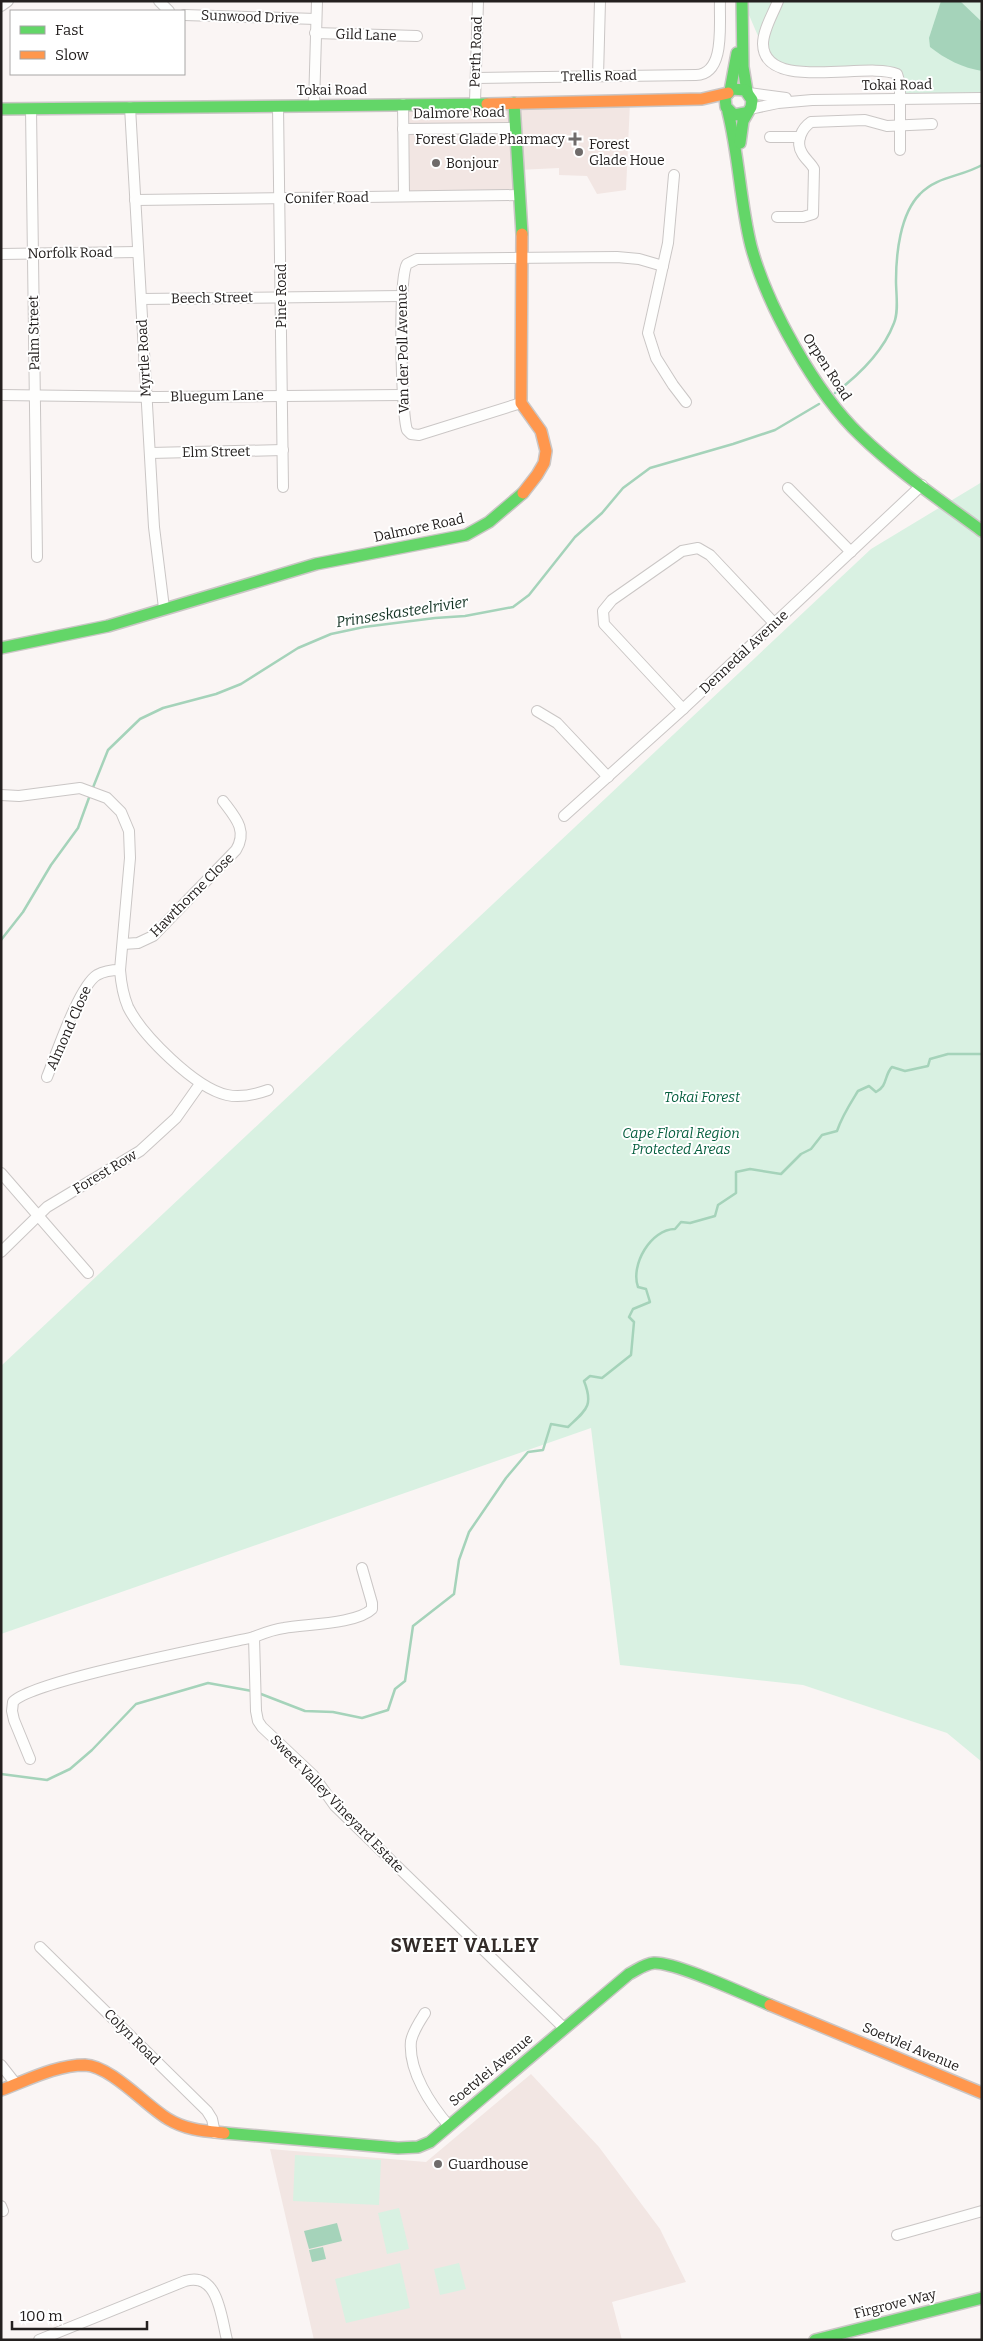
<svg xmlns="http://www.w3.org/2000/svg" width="983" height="2341" font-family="Bitter,serif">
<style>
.built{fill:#f2e6e3}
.green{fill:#d9f1e2}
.water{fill:#a5d3ba}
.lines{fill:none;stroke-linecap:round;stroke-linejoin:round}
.stream{stroke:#a5d3ba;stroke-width:2.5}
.street-casing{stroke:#cac6c5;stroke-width:12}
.fast-casing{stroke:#cac6c5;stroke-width:14}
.slow-casing{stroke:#cac6c5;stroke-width:14}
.street{stroke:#fefefd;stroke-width:10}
.fast{stroke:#63d668;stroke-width:11}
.slow{stroke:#ff974d;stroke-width:11}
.poi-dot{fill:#6f6b6a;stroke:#fff;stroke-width:2}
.labels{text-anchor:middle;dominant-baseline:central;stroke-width:4;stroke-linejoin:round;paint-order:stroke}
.street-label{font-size:14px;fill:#24201f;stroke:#fff}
.poi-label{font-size:14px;fill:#24201f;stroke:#fff;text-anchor:start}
.park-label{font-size:14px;font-style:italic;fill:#065f3f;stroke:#fff}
.water-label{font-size:15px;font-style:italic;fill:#123223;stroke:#fff}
.district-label{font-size:19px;font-weight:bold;letter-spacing:1px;fill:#322b28;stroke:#fff}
</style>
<rect width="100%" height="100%" fill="#faf5f4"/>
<g class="built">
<path d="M 630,102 L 626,190 L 597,194 L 587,176 L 559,175 L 559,168 L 518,170 L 519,195 L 404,196 L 403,104 Z"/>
<path d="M 531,2074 L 599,2147 L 660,2229 L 686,2282 L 612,2302 L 622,2340 L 314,2340 L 270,2149 L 426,2162 Z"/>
</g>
<g class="green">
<path d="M 743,1 L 982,1 L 982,98 L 900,99 L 892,72 L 777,68 L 767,57 Z"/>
<path d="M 982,482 L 982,1762 L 947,1733 L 803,1685 L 620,1665 L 591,1428 L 1,1634 L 1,1366 L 871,549 Z"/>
<path d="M 295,2155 L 381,2160 L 379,2205 L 293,2201 Z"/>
<path d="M 399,2208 L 409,2249 L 387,2254 L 378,2213 Z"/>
<path d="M 400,2263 L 410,2308 L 346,2323 L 335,2279 Z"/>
<path d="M 459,2263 L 466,2289 L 440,2295 L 434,2269 Z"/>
</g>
<g class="water">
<path d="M 941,1 L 960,1 L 982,22 L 982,71 C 963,68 945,59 930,47 L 929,38 Z"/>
<path d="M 337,2223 L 342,2241 L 309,2249 L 304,2231 Z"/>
<path d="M 323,2247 L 326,2259 L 312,2262 L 309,2250 Z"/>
</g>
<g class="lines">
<g class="stream">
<path d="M 835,393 C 859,375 883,352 894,323 C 899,311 896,294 896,281 C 896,254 900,214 920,194 C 937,176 961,177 982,165"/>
<path d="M 92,790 L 108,750 L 140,719 L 163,708 L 216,694 L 241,684 L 298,648 L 331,634 L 364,627 L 435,618 L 465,616 L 513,607 L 529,595 L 575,537 L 602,513 L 623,488 L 650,468 L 733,444 L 775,430 L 819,404"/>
<path d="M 1,940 L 23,912 L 51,865 L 78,828 L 90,795"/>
<path d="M 261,1694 L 305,1711 L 333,1712 L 362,1718 L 388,1710 L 395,1689 L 405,1681 L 413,1626 L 454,1594 L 459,1560 L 469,1532 L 506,1478 L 528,1452 L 543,1450 L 551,1424 L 568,1427 C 586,1410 594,1406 584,1381 L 590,1376 L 602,1378 L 631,1355 L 634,1322 L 629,1317 L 633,1309 L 650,1302 L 646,1289 L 638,1287 C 630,1265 651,1229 675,1229 L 681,1222 L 690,1223 L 715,1216 L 718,1205 L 736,1193 L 736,1172 L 750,1169 L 781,1174 L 801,1154 L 811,1149 L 822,1135 L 837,1131 C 842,1116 850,1104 858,1091 L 869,1086 L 876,1092 C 888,1086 884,1075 892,1067 L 905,1071 L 928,1066 L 930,1059 L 948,1054 L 982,1054"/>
<path d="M 1,1774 L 47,1780 L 70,1769 L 92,1750 L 136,1704 L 208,1683 L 252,1691"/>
</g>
<g class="street-casing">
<g id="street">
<path d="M 159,1 L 169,11"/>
<path d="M 778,1 C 773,14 763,30 763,44 C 764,93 867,61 897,74 L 900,84 L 900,150"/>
<path d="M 1,6 L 8,1"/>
<path d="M 184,15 L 316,19"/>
<path d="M 315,33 L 417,36"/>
<path d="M 598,76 L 600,1"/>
<path d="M 476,78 L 696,75 C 726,74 719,23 720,1"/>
<path d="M 749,93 L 786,98"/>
<path d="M 475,102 L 478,1"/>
<path d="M 403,104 L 404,196"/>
<path d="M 314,105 L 317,1"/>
<path d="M 278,106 L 283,487"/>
<path d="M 130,107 L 154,527 L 164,608"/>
<path d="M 31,109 L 37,557"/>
<path d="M 750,109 L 778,103 L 812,100 L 982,98"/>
<path d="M 403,129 L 515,128"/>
<path d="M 770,137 L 800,137"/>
<path d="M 674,175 L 668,243 L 648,333 L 656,358 L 673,385 L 686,402"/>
<path d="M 135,200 L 519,195"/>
<path d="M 777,217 L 803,217 L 813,214 L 814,169 C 811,163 805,159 802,153 C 795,142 802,128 811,122 L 865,120 L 887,126 L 932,124"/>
<path d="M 1,254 L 138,252"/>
<path d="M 141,299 L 402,296"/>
<path d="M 1,395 L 157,397 L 402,395"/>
<path d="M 521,403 L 419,435 L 411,434 L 407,430 C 401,411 398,278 407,264 L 417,259 L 617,257 L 639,259 L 663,266"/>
<path d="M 150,453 L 283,450"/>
<path d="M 788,488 L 851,552"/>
<path d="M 683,709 L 604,624 L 603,611 L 612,600 L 682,551 L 698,548 L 710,555 L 774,623"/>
<path d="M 537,711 L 557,723 L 608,777"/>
<path d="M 1,795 L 19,796 L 80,788 L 107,798 L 121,812 L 129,831 L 130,858 L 120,970 C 121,983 123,995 128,1007 C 142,1035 195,1088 227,1095 C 241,1098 254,1095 268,1090"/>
<path d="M 564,816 L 683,709 L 922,485"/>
<path d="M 123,944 L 138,943 L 153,936 L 236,850 C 248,830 235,817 223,801"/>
<path d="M 47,1077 C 56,1055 79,986 97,975 C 104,971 113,970 120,970"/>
<path d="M 1,1173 L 88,1273"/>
<path d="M 1,1252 L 47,1207 L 140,1151 L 176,1118 L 200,1084"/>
<path d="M 254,1637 L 256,1711 L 258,1721 L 262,1727 L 313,1775 L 335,1806 L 564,2028"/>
<path d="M 30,1759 L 14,1720 L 12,1711 L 13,1702 C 30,1681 216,1646 254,1637 C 264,1633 274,1629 284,1628 C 306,1624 357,1624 372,1609 L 372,1603 L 362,1568"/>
<path d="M 40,1947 L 207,2111 L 212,2119 L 215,2133"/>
<path d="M 425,2013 C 420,2021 413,2031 411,2041 C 408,2071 431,2105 449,2126"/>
<path d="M 1,2065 L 16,2084"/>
<path d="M 1,2206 L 3,2211"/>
<path d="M 897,2235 L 982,2211"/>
<path d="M 39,2340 L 185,2281 C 218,2271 221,2316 227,2340"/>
</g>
</g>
<g class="fast-casing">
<g id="fast">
<path d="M 742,1 L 743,67 L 747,91"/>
<path d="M 730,91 L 737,53"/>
<path d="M 514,103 L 522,234"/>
<path d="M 1,109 L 487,104"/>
<path d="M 728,112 C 739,156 740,202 751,246 C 767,306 816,393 860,435 C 897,471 940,500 982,531"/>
<path d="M 740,143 L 743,121 L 751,107 L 752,100 L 745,90 L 732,89 L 725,97 L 726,107 L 734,115 L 745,113"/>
<path d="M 1,648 L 108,626 L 316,564 L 466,535 L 489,522 L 523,493"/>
<path d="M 224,2133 L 398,2148 L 418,2147 L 430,2142 L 629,1974 C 637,1970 644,1964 654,1963 C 676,1962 746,1995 770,2005"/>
<path d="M 815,2340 L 982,2298"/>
</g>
</g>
<g class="slow-casing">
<g id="slow">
<path d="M 487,104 L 702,99 L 728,93"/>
<path d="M 522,234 L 521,403 L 541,431 L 546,451 L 544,463 L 537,475 L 523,493"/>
<path d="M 770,2005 L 982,2093"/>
<path d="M 1,2090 C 28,2080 56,2065 85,2065 C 111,2066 146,2106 168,2119 C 186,2130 204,2131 224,2133"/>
</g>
</g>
<use href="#street" class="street"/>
<use href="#fast" class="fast"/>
<use href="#slow" class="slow"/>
</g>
<g class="poi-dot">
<path d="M572.5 131.5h5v5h5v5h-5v5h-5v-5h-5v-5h5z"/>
<circle cx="579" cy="152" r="5"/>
<circle cx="436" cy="163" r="5"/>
<circle cx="438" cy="2164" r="5"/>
</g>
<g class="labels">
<g class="street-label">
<text transform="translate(250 17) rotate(2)">Sunwood Drive</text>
<text transform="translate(366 35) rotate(2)">Gild Lane</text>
<text transform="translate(476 52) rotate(-88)">Perth Road</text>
<text transform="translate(599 76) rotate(-1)">Trellis Road</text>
<text transform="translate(897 85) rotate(-1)">Tokai Road</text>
<text transform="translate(332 90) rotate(-1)">Tokai Road</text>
<text transform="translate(459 113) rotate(-1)">Dalmore Road</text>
<text transform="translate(327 198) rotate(-1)">Conifer Road</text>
<text transform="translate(70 253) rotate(-1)">Norfolk Road</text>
<text transform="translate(281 296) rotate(-90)">Pine Road</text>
<text transform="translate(212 298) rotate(-1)">Beech Street</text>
<text transform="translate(34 333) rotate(-91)">Palm Street</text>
<text transform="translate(403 349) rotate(-91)">Van der Poll Avenue</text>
<text transform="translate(144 358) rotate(-93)">Myrtle Road</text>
<text transform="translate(827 367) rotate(57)">Orpen Road</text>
<text transform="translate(217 396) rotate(-1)">Bluegum Lane</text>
<text transform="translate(216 452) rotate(-1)">Elm Street</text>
<text transform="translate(419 528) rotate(-12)">Dalmore Road</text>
<text transform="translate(744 652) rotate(-43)">Dennedal Avenue</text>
<text transform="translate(192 895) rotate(-45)">Hawthorne Close</text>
<text transform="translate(69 1028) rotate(-66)">Almond Close</text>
<text transform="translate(105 1172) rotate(-31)">Forest Row</text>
<text transform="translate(337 1804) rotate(46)">Sweet Valley Vineyard Estate</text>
<text transform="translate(132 2037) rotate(45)">Colyn Road</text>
<text transform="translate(911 2047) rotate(23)">Soetvlei Avenue</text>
<text transform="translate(491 2070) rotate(-40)">Soetvlei Avenue</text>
<text transform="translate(895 2304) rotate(-14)">Firgrove Way</text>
</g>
<g class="poi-label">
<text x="565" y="139" text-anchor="end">Forest Glade Pharmacy</text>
<text x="589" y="144">Forest<tspan x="589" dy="16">Glade Houe</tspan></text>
<text x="446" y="163">Bonjour</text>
<text x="448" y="2164">Guardhouse</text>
</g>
<g class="park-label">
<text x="702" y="1097">Tokai Forest</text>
<text x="681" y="1133">Cape Floral Region<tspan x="681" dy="16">Protected Areas</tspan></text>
</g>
<g class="water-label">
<text transform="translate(402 612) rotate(-9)">Prinseskasteelrivier</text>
</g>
<g class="district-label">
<text x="465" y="1945">SWEET VALLEY</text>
</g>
</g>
<rect width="983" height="2341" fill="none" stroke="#24201f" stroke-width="5"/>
<rect x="10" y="10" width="175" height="65" fill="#ffffff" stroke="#a7a6a5"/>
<rect x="20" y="26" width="25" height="8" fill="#63d668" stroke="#a7a6a5"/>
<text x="55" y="35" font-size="15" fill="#24201f">Fast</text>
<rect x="20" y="51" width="25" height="8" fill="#ff974d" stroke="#a7a6a5"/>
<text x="55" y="60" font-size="15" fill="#24201f">Slow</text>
<path d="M12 2321v8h135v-8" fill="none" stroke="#24201f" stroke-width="2.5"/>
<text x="20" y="2321" font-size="15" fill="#24201f" stroke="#ffffff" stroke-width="4" paint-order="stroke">100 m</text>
</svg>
